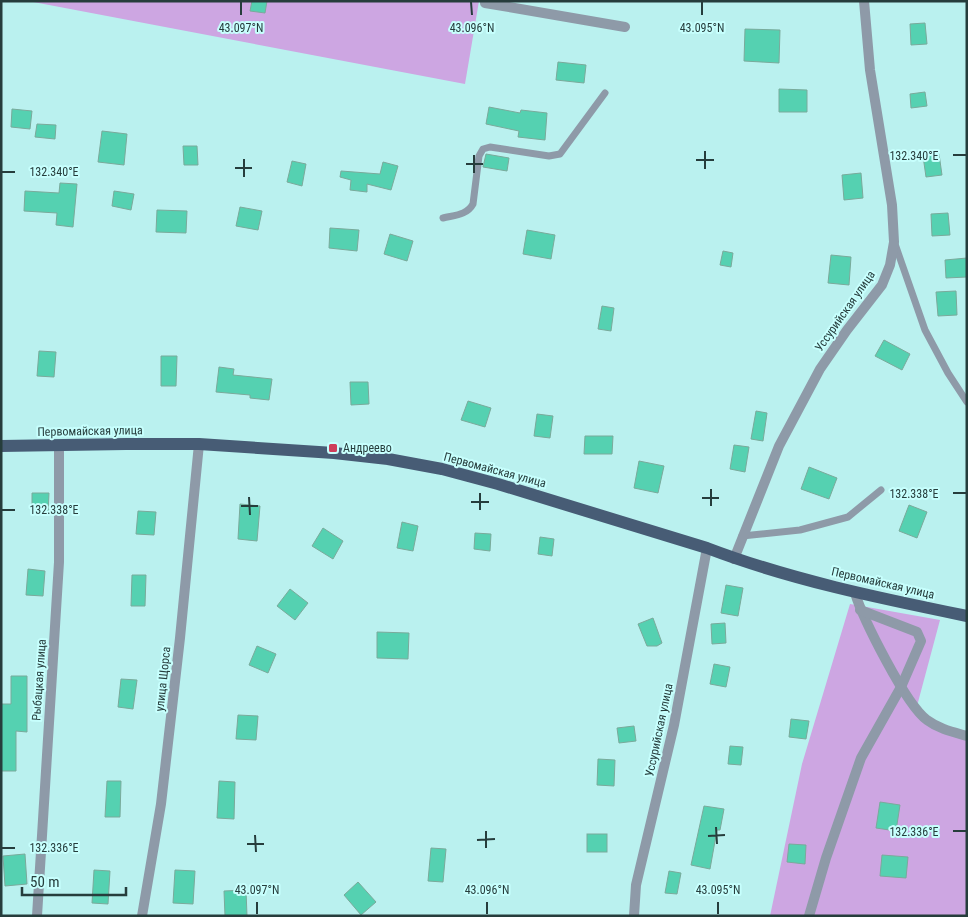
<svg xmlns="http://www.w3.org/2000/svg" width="968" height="917" font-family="'Roboto Condensed',sans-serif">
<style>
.green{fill:#cda6e2}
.building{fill:#55d1b1;stroke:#7aaa9b}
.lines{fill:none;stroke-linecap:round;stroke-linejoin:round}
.lane{stroke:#8e9aa8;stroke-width:7}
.street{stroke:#8e9aa8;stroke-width:10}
.primary{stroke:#475c75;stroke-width:12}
.ticks{fill:none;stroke:#263d3c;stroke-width:2}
.poi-dot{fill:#ce3e5a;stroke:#c7fffd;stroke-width:2}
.labels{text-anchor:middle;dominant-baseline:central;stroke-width:4;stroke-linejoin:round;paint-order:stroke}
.street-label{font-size:12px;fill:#263d3c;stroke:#c7fffd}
.poi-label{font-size:12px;fill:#263d3c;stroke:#c7fffd;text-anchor:start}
.ticks-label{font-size:12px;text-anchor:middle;fill:#263d3c;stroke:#c7fffd;stroke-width:4;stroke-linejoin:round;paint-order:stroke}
</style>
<rect width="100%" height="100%" fill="#baf1ef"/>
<g class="green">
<path d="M 28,1 L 479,1 L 465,84 Z"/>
<path d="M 850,604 L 940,620 L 917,706 L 940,728 L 967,738 L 967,916 L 770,916 L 802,764 Z"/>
</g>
<g class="building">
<path d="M 252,1 L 267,1 L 265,13 L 250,11 Z"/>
<path d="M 925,23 L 927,44 L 911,45 L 910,24 Z"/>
<path d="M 745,29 L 780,30 L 779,63 L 744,61 Z"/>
<path d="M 558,62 L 586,65 L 584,83 L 556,80 Z"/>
<path d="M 779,89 L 807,90 L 807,112 L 779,112 Z"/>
<path d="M 925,92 L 927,106 L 911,108 L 910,94 Z"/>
<path d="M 489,107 L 520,113 L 521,110 L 547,113 L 545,140 L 518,137 L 519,131 L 486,124 Z"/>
<path d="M 12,109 L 32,111 L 30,129 L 11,127 Z"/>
<path d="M 37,124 L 56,125 L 55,139 L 35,137 Z"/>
<path d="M 102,131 L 127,134 L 124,165 L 98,162 Z"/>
<path d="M 183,146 L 197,146 L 198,165 L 184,165 Z"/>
<path d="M 486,154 L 509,158 L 507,171 L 483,167 Z"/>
<path d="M 939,154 L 942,175 L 926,177 L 923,156 Z"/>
<path d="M 292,161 L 306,164 L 302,186 L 287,182 Z"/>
<path d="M 383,162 L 398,166 L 391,190 L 367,184 L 367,192 L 350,190 L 351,180 L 340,177 L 341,171 L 380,174 Z"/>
<path d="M 861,173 L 863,198 L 844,200 L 842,175 Z"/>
<path d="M 60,183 L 77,184 L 73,227 L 56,225 L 57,213 L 24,211 L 25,191 L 59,193 Z"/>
<path d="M 114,191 L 134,194 L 131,210 L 112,206 Z"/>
<path d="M 240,207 L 262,211 L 258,230 L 236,226 Z"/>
<path d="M 157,210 L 187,211 L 186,233 L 156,232 Z"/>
<path d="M 948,213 L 950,235 L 932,236 L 931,214 Z"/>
<path d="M 330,228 L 359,230 L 357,251 L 329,248 Z"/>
<path d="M 527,230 L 555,235 L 551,259 L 523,254 Z"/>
<path d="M 390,234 L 413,241 L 407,261 L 384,254 Z"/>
<path d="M 723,251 L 733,253 L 731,267 L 720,265 Z"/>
<path d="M 831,255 L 851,257 L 849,285 L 828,283 Z"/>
<path d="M 967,258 L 967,277 L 946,278 L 945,260 Z"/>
<path d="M 956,291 L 957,315 L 938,316 L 936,292 Z"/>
<path d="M 602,306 L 614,308 L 611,331 L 598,329 Z"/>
<path d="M 884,340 L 910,354 L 902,370 L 875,356 Z"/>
<path d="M 39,351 L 56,352 L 54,377 L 37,376 Z"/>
<path d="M 161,356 L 177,356 L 176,386 L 161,386 Z"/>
<path d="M 219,367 L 234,369 L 233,375 L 272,379 L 269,400 L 250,398 L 250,395 L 216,392 Z"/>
<path d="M 350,382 L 368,382 L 369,404 L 351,405 Z"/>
<path d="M 468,401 L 491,408 L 485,427 L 461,420 Z"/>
<path d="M 756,411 L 767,413 L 763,441 L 751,439 Z"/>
<path d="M 537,414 L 553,416 L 550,438 L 534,436 Z"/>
<path d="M 585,436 L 613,436 L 612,454 L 584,454 Z"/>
<path d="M 734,445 L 749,447 L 745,472 L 730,469 Z"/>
<path d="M 639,461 L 664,466 L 658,493 L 634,488 Z"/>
<path d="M 809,467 L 837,478 L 829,499 L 801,489 Z"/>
<path d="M 32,493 L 49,493 L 48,514 L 32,514 Z"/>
<path d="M 240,504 L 260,506 L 257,541 L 238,539 Z"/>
<path d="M 909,505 L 927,512 L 917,538 L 899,531 Z"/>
<path d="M 138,511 L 156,512 L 154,535 L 136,534 Z"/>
<path d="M 402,522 L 418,526 L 413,551 L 397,548 Z"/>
<path d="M 323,528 L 343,541 L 333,559 L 312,546 Z"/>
<path d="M 475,533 L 491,534 L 490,551 L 474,549 Z"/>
<path d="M 540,537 L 554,539 L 552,556 L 538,554 Z"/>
<path d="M 28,569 L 45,571 L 43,596 L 26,595 Z"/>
<path d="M 132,575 L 146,575 L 145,606 L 131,606 Z"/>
<path d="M 726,585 L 743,588 L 738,616 L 721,613 Z"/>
<path d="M 290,589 L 308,603 L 295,620 L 277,606 Z"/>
<path d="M 653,618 L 662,643 L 657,646 L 647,646 L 638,624 Z"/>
<path d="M 725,623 L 726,643 L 712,644 L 711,624 Z"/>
<path d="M 377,632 L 409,633 L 408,659 L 377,658 Z"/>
<path d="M 257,646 L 276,654 L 268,673 L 249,665 Z"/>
<path d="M 714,664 L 730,667 L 726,687 L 710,684 Z"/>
<path d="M 11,676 L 27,676 L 27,732 L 16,731 L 16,771 L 1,771 L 1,704 L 11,704 Z"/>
<path d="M 121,679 L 137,680 L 133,709 L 118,707 Z"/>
<path d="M 238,715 L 258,716 L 256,740 L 236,739 Z"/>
<path d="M 791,719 L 809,721 L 806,739 L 789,737 Z"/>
<path d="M 634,726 L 636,741 L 619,743 L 617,728 Z"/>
<path d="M 730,746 L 743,747 L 741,765 L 728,764 Z"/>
<path d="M 598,759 L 615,760 L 614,786 L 597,785 Z"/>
<path d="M 107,781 L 121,781 L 120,817 L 105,817 Z"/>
<path d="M 219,781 L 235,782 L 234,819 L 217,818 Z"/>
<path d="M 880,802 L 900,805 L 896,831 L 876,828 Z"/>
<path d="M 704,806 L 724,809 L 720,830 L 717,830 L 710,869 L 691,865 Z"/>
<rect x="587" y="834" width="20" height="18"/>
<path d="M 789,844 L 806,845 L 805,864 L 787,862 Z"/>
<path d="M 431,848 L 446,849 L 443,882 L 428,881 Z"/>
<path d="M 25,854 L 27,884 L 5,886 L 3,856 Z"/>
<path d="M 882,855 L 908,857 L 906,878 L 880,876 Z"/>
<path d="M 94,870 L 110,871 L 108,904 L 92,903 Z"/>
<path d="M 175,870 L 195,871 L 193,904 L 173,903 Z"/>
<path d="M 669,871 L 681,873 L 677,894 L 665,893 Z"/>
<path d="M 358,882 L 376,902 L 361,915 L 344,895 Z"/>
<path d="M 246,890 L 247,916 L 225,916 L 224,891 Z"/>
</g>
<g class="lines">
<g class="lane">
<path d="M 443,218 C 455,215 467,215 473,204 L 479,156 L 483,149 L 490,147 L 549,156 L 560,154 L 605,93"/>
<path d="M 895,244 L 925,330 L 948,373 L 967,402"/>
<path d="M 742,536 L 800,530 L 848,517 L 881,490"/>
</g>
<g class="street">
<path d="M 485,3 L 625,27"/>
<path d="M 734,559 L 779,446 L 820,369 L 847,330 L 882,285 L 890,265 L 894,242 L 892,205 L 870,70 L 864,1"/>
<path d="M 855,593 C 863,619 906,705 927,720 C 939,729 953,732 967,736"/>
<path d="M 37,916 L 59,562 L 59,445"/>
<path d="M 142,916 L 161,804 L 180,638 L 199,444"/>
<path d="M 634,916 L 636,885 L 674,725 L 707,548"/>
<path d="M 809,916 L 826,858 L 861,758 L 901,687 L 921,641 L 917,632 L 860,610"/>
</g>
<path class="primary" d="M 1,446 L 126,444 L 199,444 L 334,453 L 388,459 L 442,469 L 498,484 L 707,548 C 791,580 879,598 967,616"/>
</g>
<path class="ticks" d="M 241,2 L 241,15M 471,2 L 472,15M 702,2 L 702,15M 705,151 L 705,169M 474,155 L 474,173M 953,155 L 966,155M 244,159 L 244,177M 696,160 L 714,160M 466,164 L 483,164M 235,168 L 252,168M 2,172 L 15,172M 711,489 L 711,506M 480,493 L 480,510M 953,493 L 966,493M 249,497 L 250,515M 702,498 L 719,498M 471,502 L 489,502M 241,506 L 258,506M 2,510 L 15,510M 716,827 L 717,844M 486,831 L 486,848M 953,831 L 966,831M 255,835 L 256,852M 708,836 L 725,835M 477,840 L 495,839M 247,844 L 264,844M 2,848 L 15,848M 257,902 L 257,914M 487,902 L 487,914M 718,902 L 718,914"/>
<rect class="poi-dot" x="328" y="443" width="10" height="10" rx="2.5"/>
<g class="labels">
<g class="street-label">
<text transform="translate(845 311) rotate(-55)">Уссурийская улица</text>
<text transform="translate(90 431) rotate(-1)">Первомайская улица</text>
<text transform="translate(495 470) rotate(15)">Первомайская улица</text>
<text transform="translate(883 583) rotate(13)">Первомайская улица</text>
<text transform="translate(163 679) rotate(-84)">улица Щорса</text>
<text transform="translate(39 680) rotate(-86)">Рыбацкая улица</text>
<text transform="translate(659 730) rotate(-78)">Уссурийская улица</text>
</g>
<g class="poi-label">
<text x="343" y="448">Андреево</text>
</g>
</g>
<g class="ticks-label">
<text x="241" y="32">43.097°N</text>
<text x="472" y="32">43.096°N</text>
<text x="702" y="32">43.095°N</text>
<text x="914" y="160">132.340°E</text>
<text x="54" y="176">132.340°E</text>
<text x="914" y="498">132.338°E</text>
<text x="54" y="514">132.338°E</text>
<text x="914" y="836">132.336°E</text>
<text x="54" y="852">132.336°E</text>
<text x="257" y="894">43.097°N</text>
<text x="487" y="894">43.096°N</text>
<text x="718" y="894">43.095°N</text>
</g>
<rect width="968" height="917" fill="none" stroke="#263d3c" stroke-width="5"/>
<path d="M22 887v8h104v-8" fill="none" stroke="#263d3c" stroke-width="2.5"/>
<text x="30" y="887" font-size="15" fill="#263d3c" stroke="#c7fffd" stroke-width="4" paint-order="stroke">50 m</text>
</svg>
